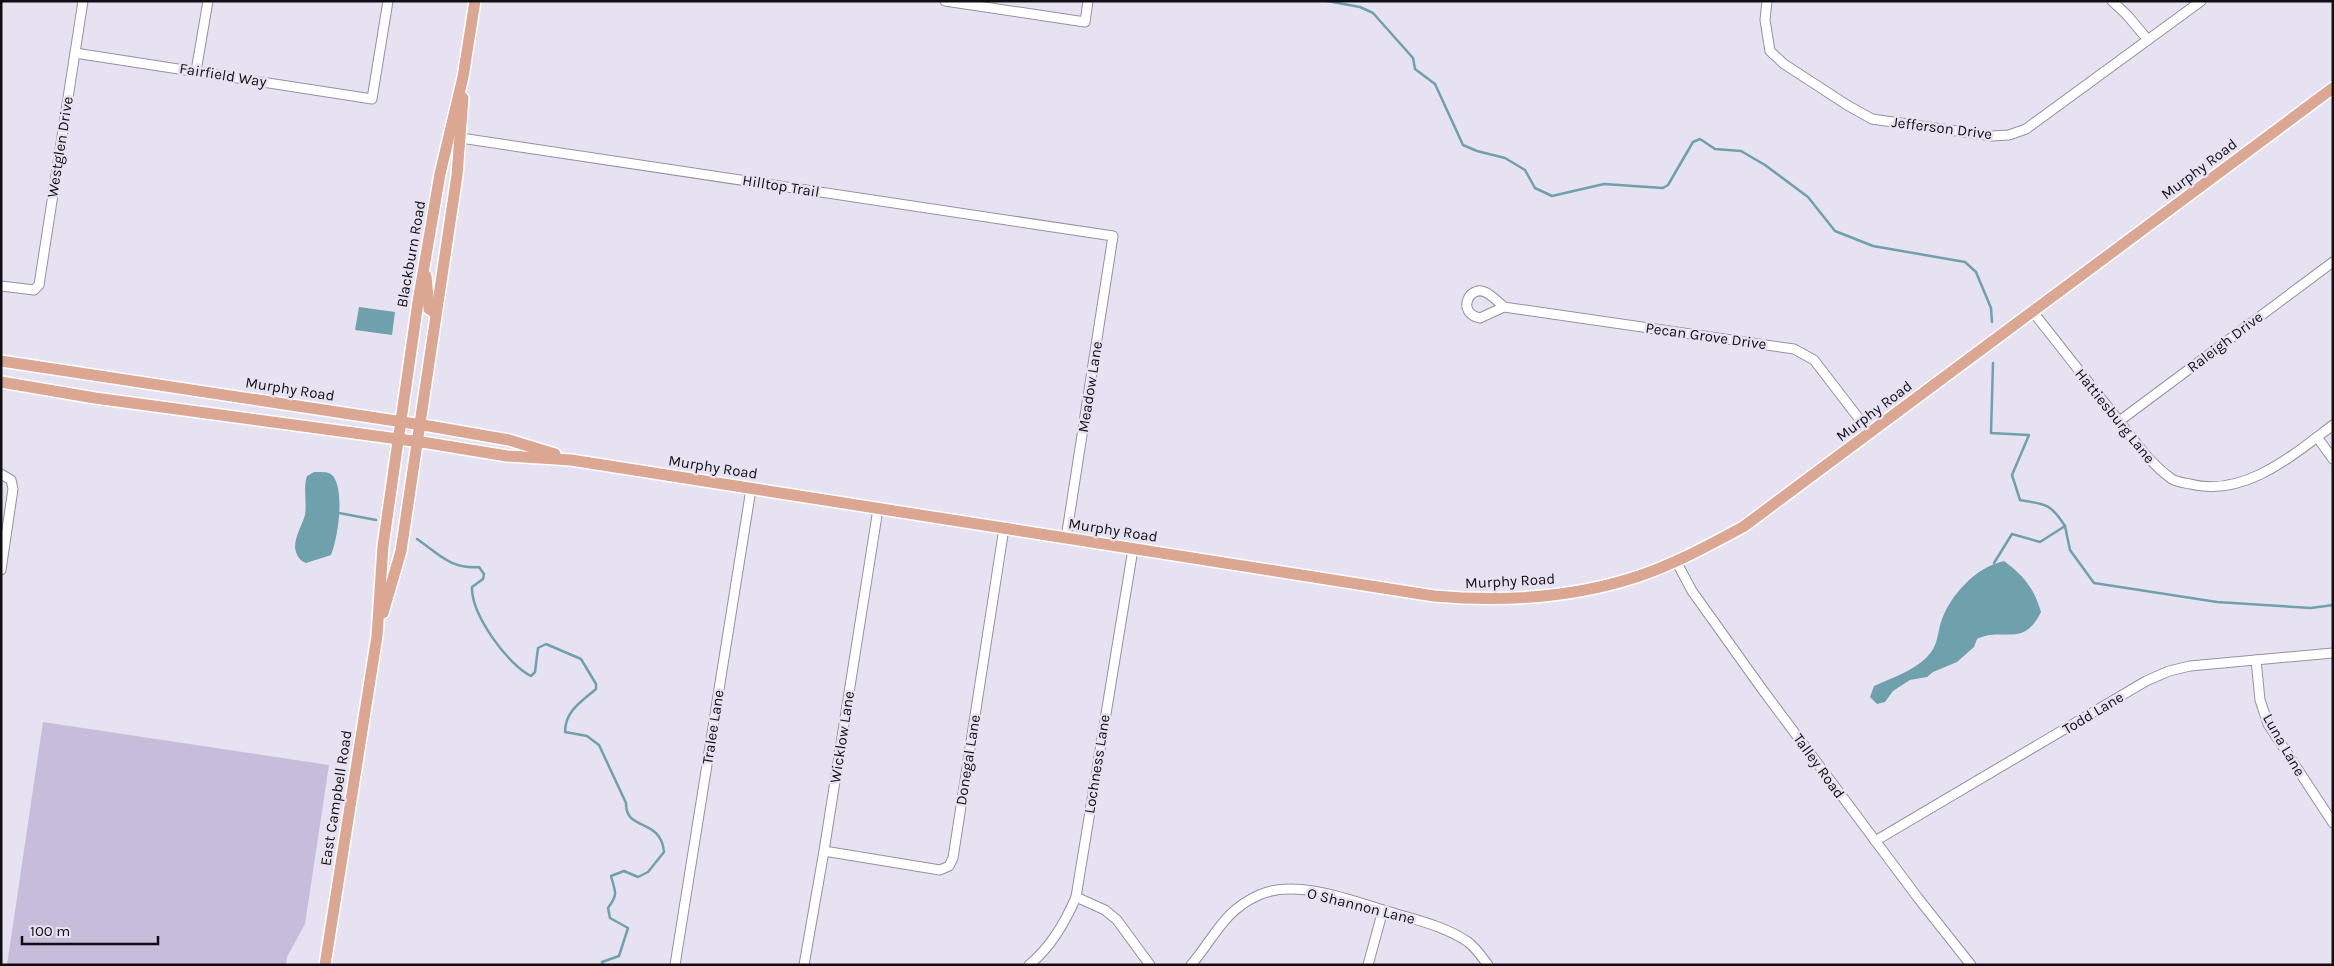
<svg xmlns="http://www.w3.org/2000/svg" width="2334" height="966" font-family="Karla,sans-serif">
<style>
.green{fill:#c7bddb}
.water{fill:#6ea1ac}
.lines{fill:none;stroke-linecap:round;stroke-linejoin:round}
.stream{stroke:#6ea1ac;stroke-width:2.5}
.minor-casing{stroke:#95919f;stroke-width:11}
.major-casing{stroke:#fff;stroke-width:14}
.minor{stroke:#fff;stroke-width:9}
.major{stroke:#dba793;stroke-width:11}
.labels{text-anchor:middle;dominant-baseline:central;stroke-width:5;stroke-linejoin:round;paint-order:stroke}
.street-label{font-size:15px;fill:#100e13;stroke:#e7e2f1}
</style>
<rect width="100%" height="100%" fill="#e7e2f1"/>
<path class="green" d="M 43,722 L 329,765 L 305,924 L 287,957 L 286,965 L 7,965 Z"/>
<g class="water">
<path d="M 359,307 L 395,312 L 392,335 L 355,330 Z"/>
<path d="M 314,472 C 321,472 329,471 333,476 C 345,491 338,538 331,555 L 306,563 C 301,561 298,558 296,552 C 292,541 302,526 305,515 C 307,501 303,488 307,476 Z"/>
<path d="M 2004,561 C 2024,576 2034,588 2041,612 C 2023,649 2002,626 1977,639 L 1974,647 L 1957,662 L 1933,672 L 1927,677 L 1910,680 L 1893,691 L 1885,702 L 1877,704 L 1870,697 L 1874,686 C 1892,678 1913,671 1927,657 C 1938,646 1937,635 1941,622 C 1950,595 1976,567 2004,561 Z"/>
</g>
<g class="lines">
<g class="stream">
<path d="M 1327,1 L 1360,7 L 1373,13 L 1413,58 L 1415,69 L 1435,84 L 1463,145 L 1477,151 L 1505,158 L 1525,170 L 1535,188 L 1552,196 L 1604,184 L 1663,188 L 1668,185 L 1693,142 L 1700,139 L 1715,149 L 1741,151 L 1765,165 L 1808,197 L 1835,231 L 1873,246 L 1965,262 L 1976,272 L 1991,308 L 1992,322"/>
<path d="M 1993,363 L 1991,433 L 2029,435 L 2012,475 L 2020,500 C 2046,504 2051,504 2065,526 L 2040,542 L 2012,534 L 1994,563"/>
<path d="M 339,513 L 376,520"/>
<path d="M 2065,526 L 2070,550 L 2094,583 L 2217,602 L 2311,608 L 2333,605"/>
<path d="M 417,539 C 439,554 450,569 479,567 L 484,574 L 483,579 L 472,587 C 471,614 507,664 531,676 L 535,672 L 538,648 L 546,644 L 581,659 L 596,684 L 596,689 C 581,702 565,711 565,732 L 587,736 L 599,745 L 626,803 C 625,832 661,817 664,852 L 648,872 L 638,877 L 624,871 L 611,876 C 615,892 619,893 608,908 L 610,918 L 628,928 L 619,956 L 602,962 L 603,965"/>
</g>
<g class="minor-casing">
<g id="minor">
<path d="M 945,1 L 1085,22 L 1088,1"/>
<path d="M 1767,1 L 1765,20 L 1770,51 L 1784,64 L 1847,105 L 1872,119 L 1992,136 L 2009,135 L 2026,129 L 2201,1"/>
<path d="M 2112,1 L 2127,15 L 2148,40"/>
<path d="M 75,53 L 372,99 L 388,1"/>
<path d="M 196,71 L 208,1"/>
<path d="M 454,137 L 1113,236 L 1066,538"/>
<path d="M 1,286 L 34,290 L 39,285 L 83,1"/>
<path d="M 1504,307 L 1480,318 C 1456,313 1469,285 1485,292 C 1492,295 1498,302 1504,307 L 1794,349 L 1814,360 L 1870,433"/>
<path d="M 2033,312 L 2144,453 C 2153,463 2161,472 2172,479 C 2177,482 2185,483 2190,484 C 2244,498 2293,455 2333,425"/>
<path d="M 2118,422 L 2333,262"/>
<path d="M 2317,437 L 2333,459"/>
<path d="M 1,474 L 11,480 L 13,489 L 1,570"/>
<path d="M 1676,561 L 1692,591 L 1762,689 L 1918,898 L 1971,965"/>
<path d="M 2256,660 L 2260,700 L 2268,724 L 2333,823"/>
<path d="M 1875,841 L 2146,681 L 2169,671 L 2190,666 L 2333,653"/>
<path d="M 824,851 L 940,870 L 949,866 L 953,858 L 1004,528"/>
<path d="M 1076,897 L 1105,910 L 1117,920 L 1150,965"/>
<path d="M 675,965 L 751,489"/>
<path d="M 804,965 L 824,851 L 878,509"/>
<path d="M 1029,965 C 1051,947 1065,923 1076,897 L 1133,549"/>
<path d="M 1191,965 C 1215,937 1223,911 1259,895 C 1296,878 1353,901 1390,912 C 1416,920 1445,926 1468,942 C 1476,948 1482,957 1488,965"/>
<path d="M 1368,965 L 1383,910"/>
</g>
</g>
<g class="major-casing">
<g id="major">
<path d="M 426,276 L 429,309 L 436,313"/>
<path d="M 1,361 L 429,426 L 509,440 L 555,454"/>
<path d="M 1,382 L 95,398 L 428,443 L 507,456 L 571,460 L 1434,596 C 1502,602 1573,598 1639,576 C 1675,564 1709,545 1743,527 L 2333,88"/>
<path d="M 383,613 L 401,551 L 457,175 L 463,98"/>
<path d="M 325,965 L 377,636 L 383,546 L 418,302 L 440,174 L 463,77 L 475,1"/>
</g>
</g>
<use href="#minor" class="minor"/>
<use href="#major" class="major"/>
</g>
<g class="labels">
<g class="street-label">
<text transform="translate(223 75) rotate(9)">Fairfield Way</text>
<text transform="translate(1942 128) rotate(7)">Jefferson Drive</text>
<text transform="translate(60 147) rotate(-81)">Westglen Drive</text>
<text transform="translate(2199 169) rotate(-37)">Murphy Road</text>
<text transform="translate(781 186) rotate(9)">Hilltop Trail</text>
<text transform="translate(411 254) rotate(-80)">Blackburn Road</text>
<text transform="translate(1706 336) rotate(8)">Pecan Grove Drive</text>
<text transform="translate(2225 342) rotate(-37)">Raleigh Drive</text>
<text transform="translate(1090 387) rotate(-81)">Meadow Lane</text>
<text transform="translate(290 389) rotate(9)">Murphy Road</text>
<text transform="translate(1874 411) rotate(-37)">Murphy Road</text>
<text transform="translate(2115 416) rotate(51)">Hattiesburg Lane</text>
<text transform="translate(713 467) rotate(9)">Murphy Road</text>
<text transform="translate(1113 530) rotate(9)">Murphy Road</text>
<text transform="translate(1510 581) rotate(-3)">Murphy Road</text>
<text transform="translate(2093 713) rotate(-31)">Todd Lane</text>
<text transform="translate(713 727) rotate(-81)">Tralee Lane</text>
<text transform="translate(842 737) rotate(-81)">Wicklow Lane</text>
<text transform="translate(2284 745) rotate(60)">Luna Lane</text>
<text transform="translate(968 760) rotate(-81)">Donegal Lane</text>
<text transform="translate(1097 764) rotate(-81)">Lochness Lane</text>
<text transform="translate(1819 766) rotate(54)">Talley Road</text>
<text transform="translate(336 798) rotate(-81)">East Campbell Road</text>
<text transform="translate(1361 906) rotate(14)">O Shannon Lane</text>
</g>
</g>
<rect width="2334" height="966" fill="none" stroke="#100e13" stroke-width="5"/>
<path d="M22 936v8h136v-8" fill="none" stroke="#100e13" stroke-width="2.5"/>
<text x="30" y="936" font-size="15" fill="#100e13" stroke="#e7e2f1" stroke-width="4" paint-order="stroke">100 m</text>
</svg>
